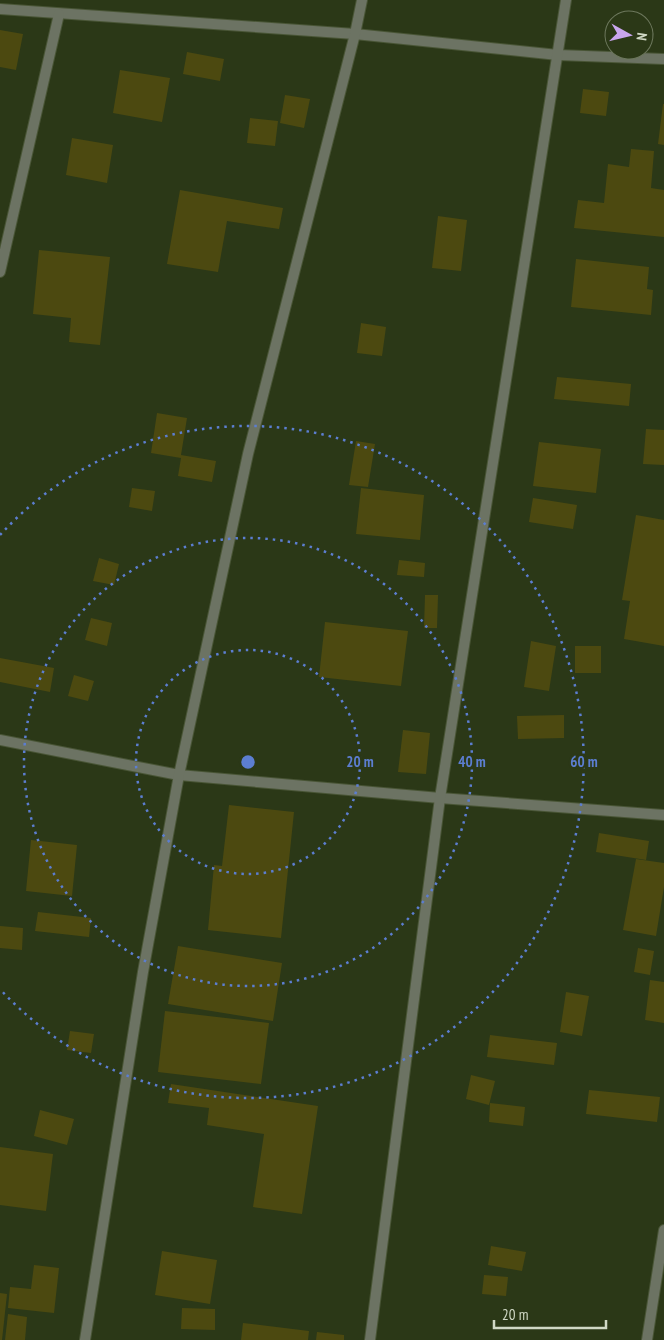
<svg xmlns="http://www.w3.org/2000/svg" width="664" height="1340" font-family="'PT Sans Narrow',sans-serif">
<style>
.building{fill:#4c4910}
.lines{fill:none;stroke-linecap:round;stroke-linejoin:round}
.street-casing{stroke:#495536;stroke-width:12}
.street{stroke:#6c7363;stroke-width:10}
.ring{fill:none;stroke:#5c7ed1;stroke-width:2.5;stroke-dasharray:2.5 5}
.centre{fill:#5c7ed1;stroke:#2b3817;stroke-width:2.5}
.ring-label{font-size:15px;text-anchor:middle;font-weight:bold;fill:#5c7ed1;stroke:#2b3817;stroke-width:4.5;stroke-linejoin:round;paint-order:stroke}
</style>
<rect width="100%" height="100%" fill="#2b3817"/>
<g class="building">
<path d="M 0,30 L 23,34 L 16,70 L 0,67 Z"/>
<path d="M 187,52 L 224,59 L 220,81 L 183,74 Z"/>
<path d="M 120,70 L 170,78 L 162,122 L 113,113 Z"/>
<path d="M 583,89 L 609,92 L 606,116 L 580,113 Z"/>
<path d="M 285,95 L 310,99 L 304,128 L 280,123 Z"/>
<path d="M 663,104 L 664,104 L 664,145 L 658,144 Z"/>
<path d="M 250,118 L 278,121 L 275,146 L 247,143 Z"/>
<path d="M 72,138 L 113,145 L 107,183 L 66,175 Z"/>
<path d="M 631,149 L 654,151 L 651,188 L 664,190 L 664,237 L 574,228 L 578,200 L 604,203 L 608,164 L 629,167 Z"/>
<path d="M 180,190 L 283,208 L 279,229 L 227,221 L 218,272 L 167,264 Z"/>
<path d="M 438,216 L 467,220 L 461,271 L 432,268 Z"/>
<path d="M 39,250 L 110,257 L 100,345 L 69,342 L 71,318 L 33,314 Z"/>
<path d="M 576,259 L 649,267 L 647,289 L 653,290 L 651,315 L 571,307 Z"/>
<path d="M 361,323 L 386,327 L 382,356 L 357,353 Z"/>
<path d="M 557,377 L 631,384 L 629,406 L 554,399 Z"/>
<path d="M 157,413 L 187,418 L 181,455 L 216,461 L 212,482 L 178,476 L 181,458 L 151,453 Z"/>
<path d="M 646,429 L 664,430 L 664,465 L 643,464 Z"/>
<path d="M 356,441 L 375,444 L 368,487 L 349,485 Z"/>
<path d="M 539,442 L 601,449 L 596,493 L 533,486 Z"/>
<path d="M 132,488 L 155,491 L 152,511 L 129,507 Z"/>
<path d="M 361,488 L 424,495 L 420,540 L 356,534 Z"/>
<path d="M 533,498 L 577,505 L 573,529 L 529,522 Z"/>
<path d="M 636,515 L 664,520 L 664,646 L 624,639 L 630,601 L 622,600 Z"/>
<path d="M 99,558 L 119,564 L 114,585 L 93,581 Z"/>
<path d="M 399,560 L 425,563 L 424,577 L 397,575 Z"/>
<path d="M 425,595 L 438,595 L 437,628 L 424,628 Z"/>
<path d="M 91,618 L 112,623 L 107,646 L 85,640 Z"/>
<path d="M 325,622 L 408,631 L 401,686 L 319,677 Z"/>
<path d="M 531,641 L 556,646 L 549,691 L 524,687 Z"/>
<rect x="575" y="646" width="26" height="27"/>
<path d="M 0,658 L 54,668 L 50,692 L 0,682 Z"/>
<path d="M 74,675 L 94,681 L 88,701 L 68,696 Z"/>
<path d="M 564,715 L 564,738 L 518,739 L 517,716 Z"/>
<path d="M 403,730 L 430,733 L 426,774 L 398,772 Z"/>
<path d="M 229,805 L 294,812 L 281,938 L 208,930 L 214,865 L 222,866 Z"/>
<path d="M 599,833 L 649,841 L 646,860 L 596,852 Z"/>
<path d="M 31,840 L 77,845 L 72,896 L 26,891 Z"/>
<path d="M 636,859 L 664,863 L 664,887 L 656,936 L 623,930 Z"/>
<path d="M 38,912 L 91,918 L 89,937 L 35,931 Z"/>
<path d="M 0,926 L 23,928 L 22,950 L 0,948 Z"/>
<path d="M 178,946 L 282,963 L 273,1021 L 168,1004 Z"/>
<path d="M 638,948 L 654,951 L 650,975 L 634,972 Z"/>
<path d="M 650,980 L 664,982 L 664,1023 L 645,1020 Z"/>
<path d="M 566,992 L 589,996 L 582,1036 L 560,1032 Z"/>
<path d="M 165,1011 L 269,1023 L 261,1084 L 158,1072 Z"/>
<path d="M 70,1031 L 94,1034 L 91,1053 L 67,1050 Z"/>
<path d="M 490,1035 L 557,1043 L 554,1065 L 487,1057 Z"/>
<path d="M 471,1075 L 495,1081 L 489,1105 L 466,1099 Z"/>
<path d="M 171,1084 L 318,1106 L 302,1214 L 253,1207 L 264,1134 L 207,1125 L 209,1108 L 168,1103 Z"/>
<path d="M 589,1090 L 660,1097 L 657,1122 L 586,1114 Z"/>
<path d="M 490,1103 L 525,1107 L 523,1126 L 489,1122 Z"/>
<path d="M 40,1110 L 74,1119 L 67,1145 L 34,1136 Z"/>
<path d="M 0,1147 L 53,1154 L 46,1211 L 0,1205 Z"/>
<path d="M 491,1246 L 526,1252 L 522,1271 L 488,1265 Z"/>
<path d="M 162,1251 L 217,1260 L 210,1304 L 155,1295 Z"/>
<path d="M 34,1265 L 59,1268 L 54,1313 L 8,1308 L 10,1287 L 31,1289 Z"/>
<path d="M 484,1275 L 508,1277 L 506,1296 L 482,1294 Z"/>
<path d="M 0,1293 L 7,1294 L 2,1340 L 0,1340 Z"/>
<path d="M 182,1308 L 215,1309 L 215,1330 L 181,1329 Z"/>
<path d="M 8,1314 L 27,1317 L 25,1340 L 5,1340 Z"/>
<path d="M 243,1323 L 309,1331 L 308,1340 L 241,1340 Z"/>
<path d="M 317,1332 L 344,1335 L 344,1340 L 316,1340 Z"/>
</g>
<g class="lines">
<g class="street-casing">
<g id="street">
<path d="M 0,9 L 355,34 L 558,55 L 664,59"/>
<path d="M 0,272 L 59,14"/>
<path d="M 0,740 L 179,775 L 440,798 L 664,815"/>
<path d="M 85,1340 L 143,972 L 179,775 L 248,454 L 355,34 L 362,0"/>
<path d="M 370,1340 L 440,798 L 566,0"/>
<path d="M 647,1340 L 664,1230"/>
</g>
</g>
<use href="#street" class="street"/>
</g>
<g class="ring">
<circle cx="248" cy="762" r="112"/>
<circle cx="248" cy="762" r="224"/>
<path d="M0 535A336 336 0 1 1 0 989"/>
</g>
<circle cx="248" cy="762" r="8" class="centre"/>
<g class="ring-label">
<text x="360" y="767">20 m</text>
<text x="472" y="767">40 m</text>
<text x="584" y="767">60 m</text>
</g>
<g transform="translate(629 35) rotate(98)"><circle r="24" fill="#2b3817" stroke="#6d785d"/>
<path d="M0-4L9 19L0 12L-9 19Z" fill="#c9a5ee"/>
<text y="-8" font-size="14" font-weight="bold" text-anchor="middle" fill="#d0d8c5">N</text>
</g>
<path d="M494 1320v8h112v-8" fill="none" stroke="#d0d8c5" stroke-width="2.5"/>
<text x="502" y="1320" font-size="15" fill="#d0d8c5" stroke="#2b3817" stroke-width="4" paint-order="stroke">20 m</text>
</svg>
